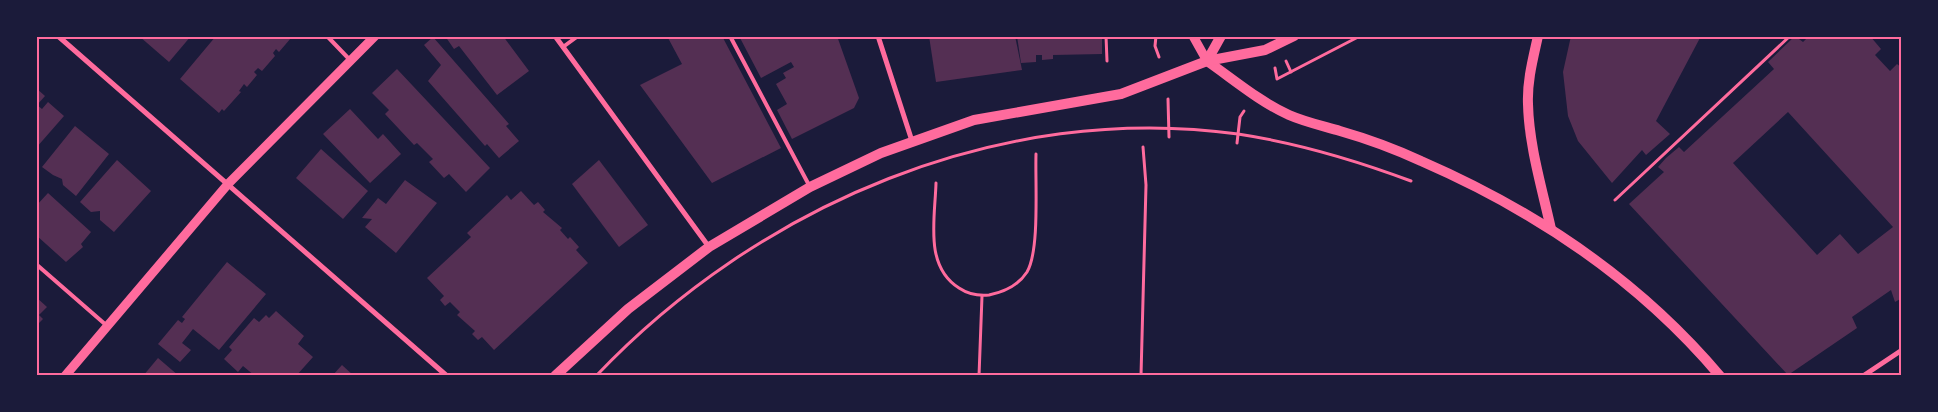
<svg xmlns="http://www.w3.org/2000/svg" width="1938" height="412" font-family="'Alegreya Sans',sans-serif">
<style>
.building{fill:#542f53;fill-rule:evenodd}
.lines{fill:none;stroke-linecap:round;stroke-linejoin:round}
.path{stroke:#ff6b9d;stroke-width:3}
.service{stroke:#ff6b9d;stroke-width:4}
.minor{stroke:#ff6b9d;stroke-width:5}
.tertiary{stroke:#ff6b9d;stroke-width:9}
.secondary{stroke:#ff6b9d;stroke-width:10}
.neatline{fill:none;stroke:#ff6b9d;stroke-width:2}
</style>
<rect width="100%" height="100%" fill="#1b1b3a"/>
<g class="building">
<path d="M 139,36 L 191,36 L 169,62 Z"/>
<path d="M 216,36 L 289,36 L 291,38 L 279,52 L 276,49 L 273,53 L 275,56 L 262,71 L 258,68 L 254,72 L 257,75 L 247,87 L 244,84 L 239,91 L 241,92 L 224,111 L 222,109 L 219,113 L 180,79 Z"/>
<path d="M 445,36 L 503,36 L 529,71 L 497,95 L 459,46 L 454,49 Z"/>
<path d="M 667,36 L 722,36 L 781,148 L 712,183 L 640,85 L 682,64 Z"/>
<path d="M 739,36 L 837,36 L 859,98 L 854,108 L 792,139 L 777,110 L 787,104 L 776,84 L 786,78 L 783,73 L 794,67 L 791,62 L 761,78 Z"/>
<path d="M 929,36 L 1015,36 L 1022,70 L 936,82 Z"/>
<path d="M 1017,36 L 1102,36 L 1102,54 L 1053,55 L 1053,59 L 1042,60 L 1042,55 L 1036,55 L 1036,62 L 1021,63 Z"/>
<path d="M 1571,36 L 1701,36 L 1656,121 L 1670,134 L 1646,155 L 1642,150 L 1612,183 L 1578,141 L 1568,116 L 1563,72 Z"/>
<path d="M 1795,36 L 1803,42 L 1809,36 L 1870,36 L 1881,49 L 1875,55 L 1890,71 L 1897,64 L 1902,68 L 1902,298 L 1895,302 L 1891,290 L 1852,317 L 1857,328 L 1788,375 L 1629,204 L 1664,172 L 1658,167 L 1666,158 L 1679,147 L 1684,152 L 1774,69 L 1768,62 ZM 1788,112 L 1893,227 L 1858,254 L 1840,234 L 1817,255 L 1733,163 Z"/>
<path d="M 433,37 L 509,124 L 506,126 L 519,141 L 499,158 L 487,144 L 485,146 L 428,81 L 441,65 L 424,45 Z"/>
<path d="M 397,69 L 490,168 L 466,192 L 449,174 L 444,178 L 429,162 L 433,159 L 417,143 L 414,145 L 385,114 L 389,110 L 372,93 Z"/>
<path d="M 36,88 L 45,96 L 37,105 L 42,109 L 48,102 L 64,116 L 36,148 Z"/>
<path d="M 350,109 L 378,139 L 383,134 L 401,154 L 370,183 L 323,134 Z"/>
<path d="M 75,126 L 109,154 L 76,196 L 63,185 L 62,179 L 53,175 L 42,167 Z"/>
<path d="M 321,149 L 368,191 L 343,219 L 296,178 Z"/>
<path d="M 117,160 L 151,191 L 114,232 L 100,220 L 100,211 L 91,212 L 80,202 Z"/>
<path d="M 599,160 L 648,225 L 619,247 L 572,184 Z"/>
<path d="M 405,180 L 437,203 L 396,253 L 365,227 L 372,219 L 362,218 L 378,198 L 386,204 Z"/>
<path d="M 521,191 L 534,205 L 538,202 L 545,210 L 543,212 L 562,228 L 560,230 L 568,239 L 570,237 L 579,247 L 576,250 L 588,263 L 494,350 L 482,337 L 478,340 L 472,334 L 475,331 L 457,315 L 460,312 L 450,302 L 445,306 L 440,300 L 444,296 L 427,278 L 471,237 L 467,233 L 507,195 L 511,200 Z"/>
<path d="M 48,193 L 91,232 L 81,244 L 83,247 L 66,262 L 36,235 L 36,206 Z"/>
<path d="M 227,262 L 266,294 L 219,350 L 193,329 L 182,343 L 191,350 L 180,362 L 158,344 L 178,320 L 182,323 L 185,319 L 182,317 Z"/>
<path d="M 36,297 L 47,307 L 39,315 L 43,319 L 36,326 Z"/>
<path d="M 276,311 L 304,336 L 298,344 L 313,357 L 296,376 L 255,376 L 243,366 L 238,372 L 224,359 L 232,350 L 229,347 L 254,318 L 259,322 L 266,315 L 269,318 Z"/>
<path d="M 158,358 L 179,376 L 143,376 Z"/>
<path d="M 342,365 L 354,376 L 332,376 Z"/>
</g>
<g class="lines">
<g class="path">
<path d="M 1106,36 L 1107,61"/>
<path d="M 1156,36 L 1155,46 L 1159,57"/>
<path d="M 1286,61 L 1291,72"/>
<path d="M 1275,68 L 1277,79 L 1360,36"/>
<path d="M 1168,99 L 1169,137"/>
<path d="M 1237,143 L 1240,117 L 1244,111"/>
<path d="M 936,183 C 935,219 924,266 959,288 C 968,294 979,296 989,295 C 1004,292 1018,286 1027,272 C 1040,250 1035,182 1036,154"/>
<path d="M 1615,200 L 1790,36"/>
<path d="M 596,376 C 758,205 1001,101 1238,134 C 1297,143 1355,160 1411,181"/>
<path d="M 979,376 L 982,296"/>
<path d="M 1141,376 L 1146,185 L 1143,147"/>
</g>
<g class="service">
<path d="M 327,36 L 350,60"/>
<path d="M 730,36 L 810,187"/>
<path d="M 563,47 L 578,36"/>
<path d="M 36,264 L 106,325"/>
</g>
<g class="minor">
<path d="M 58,36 L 447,376"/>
<path d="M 555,36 L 709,247"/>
<path d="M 878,36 L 912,141"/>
<path d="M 1863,376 L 1902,350"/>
</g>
<g class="tertiary">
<path d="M 1193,36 L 1207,61"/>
<path d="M 65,376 L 228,184 L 375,36"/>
</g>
<g class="secondary">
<path d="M 1538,36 C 1533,59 1527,81 1528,104 C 1529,146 1542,188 1551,229"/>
<path d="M 1207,61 C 1233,79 1260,102 1289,115 C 1305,122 1323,126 1340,131 C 1368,139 1395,149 1421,161 C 1536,211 1639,280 1720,376"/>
<path d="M 1207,61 L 1221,36"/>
<path d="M 555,376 L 628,309 L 709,247 L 810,187 L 881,153 L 974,120 L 1121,94 L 1207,61 L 1265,50 L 1294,36"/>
</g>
</g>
<rect width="1938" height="412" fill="none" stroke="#1b1b3a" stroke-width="75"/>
<rect x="38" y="38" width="1862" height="336" class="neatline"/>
</svg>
